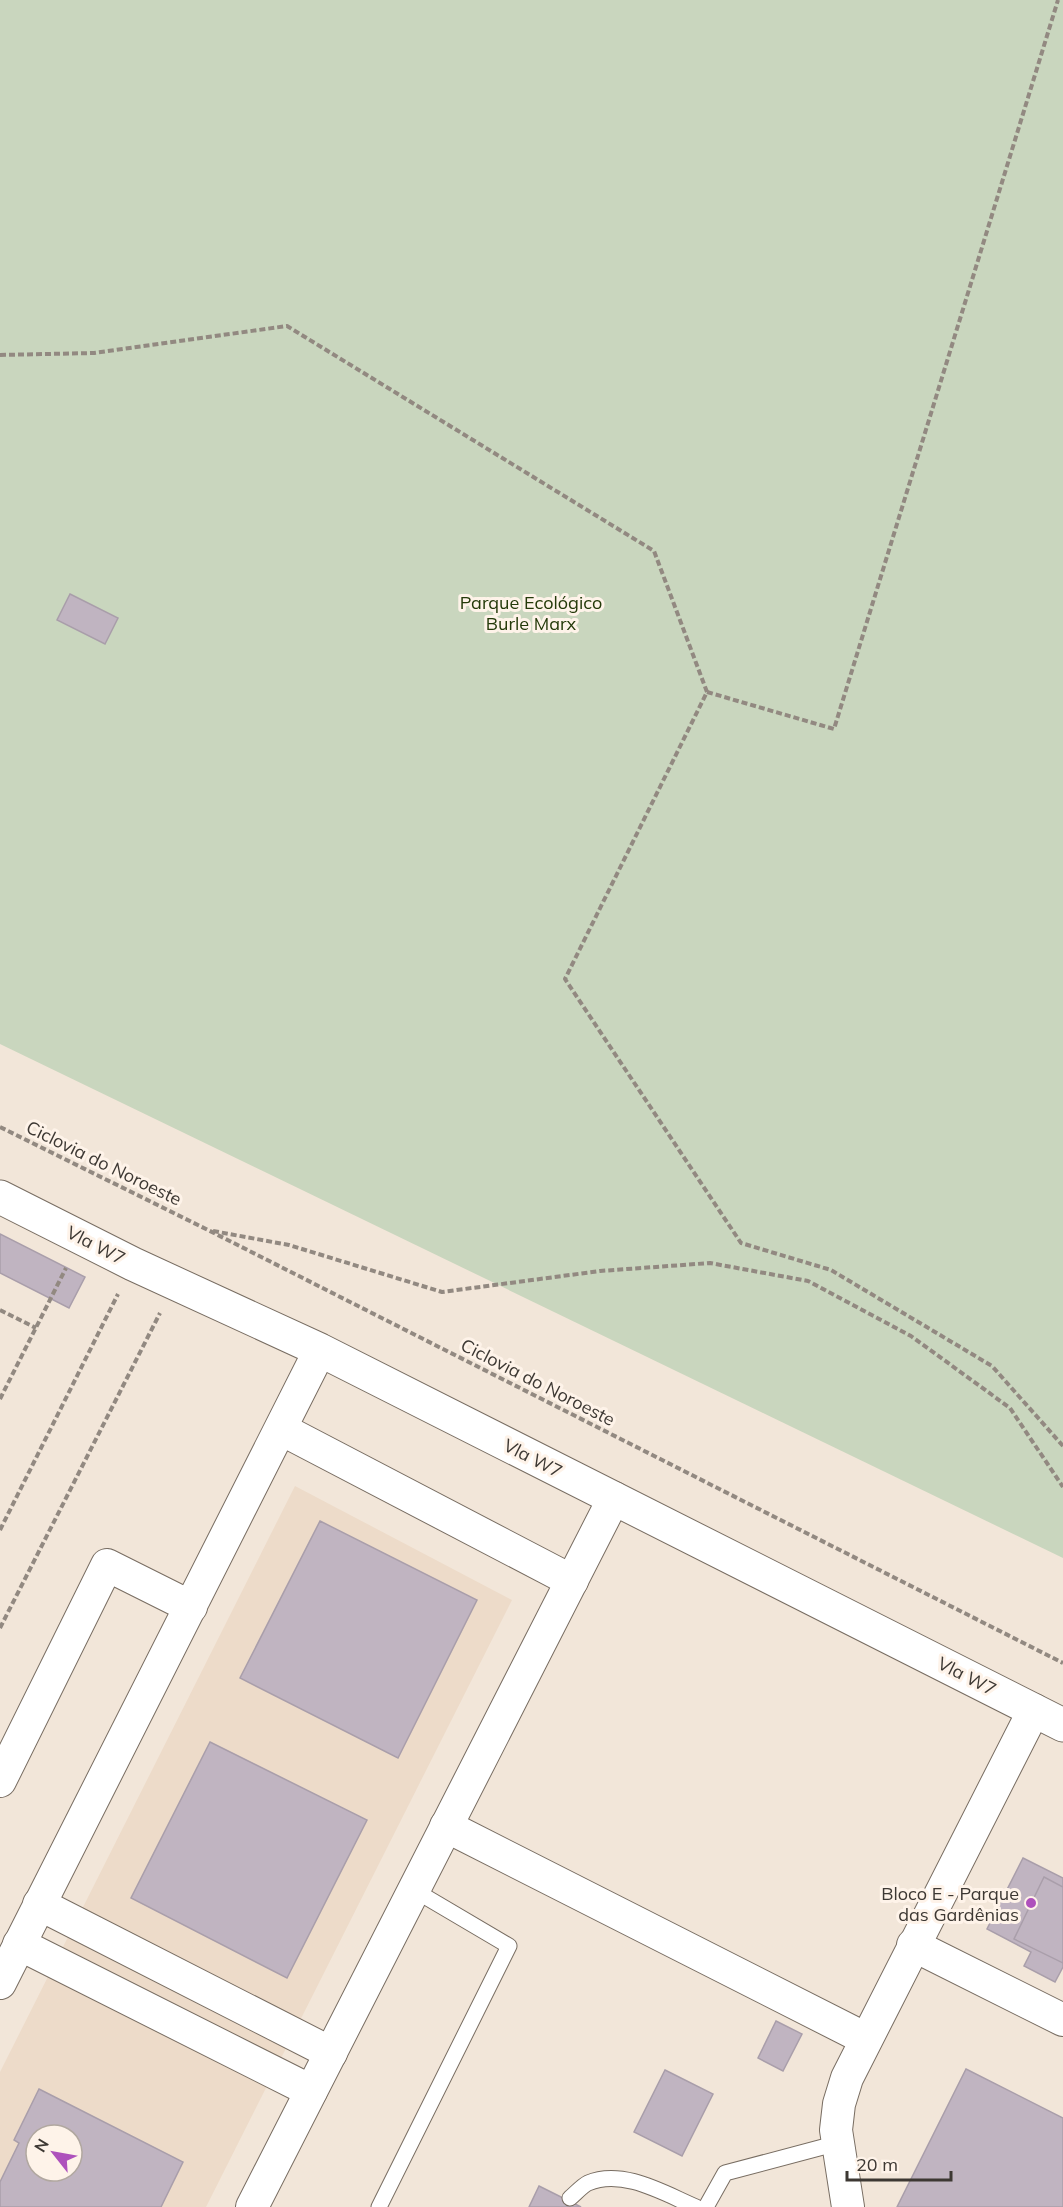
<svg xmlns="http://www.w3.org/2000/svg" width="1063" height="2207" font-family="Mulish,sans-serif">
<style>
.built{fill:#eddbc9;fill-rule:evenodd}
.green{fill:#c9d6be}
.building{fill:#c0b4c1;stroke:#a99eaa;stroke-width:1.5;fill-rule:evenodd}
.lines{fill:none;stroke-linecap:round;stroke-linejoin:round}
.lane-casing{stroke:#786d62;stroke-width:17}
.street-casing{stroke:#786d62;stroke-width:34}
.secondary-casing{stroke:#786d62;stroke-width:35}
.path{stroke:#928981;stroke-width:4;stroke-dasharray:6 3;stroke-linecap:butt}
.lane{stroke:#fff;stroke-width:15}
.street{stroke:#fff;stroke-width:32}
.secondary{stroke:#fff;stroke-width:33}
.poi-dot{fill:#ae51bc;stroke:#fef3e9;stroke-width:2}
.labels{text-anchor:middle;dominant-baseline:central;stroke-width:6;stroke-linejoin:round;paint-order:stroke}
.park-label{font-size:18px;fill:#243a0a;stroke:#fef3e9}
.street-label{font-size:18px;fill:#3d3833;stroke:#fef3e9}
.poi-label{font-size:18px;fill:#3d3833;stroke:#fef3e9;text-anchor:end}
</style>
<rect width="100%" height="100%" fill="#f2e6d9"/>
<path class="built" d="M 295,1486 L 512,1600 L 206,2207 L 0,2207 L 0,2072 ZM 36,2135 L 72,2135 L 72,2171 L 36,2171 Z"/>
<path class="green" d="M 0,0 L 1063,0 L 1063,1558 L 0,1044 Z"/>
<g class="building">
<path d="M 70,594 L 118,618 L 105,644 L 57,620 Z"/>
<path d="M 0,1234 L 85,1277 L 69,1308 L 0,1273 Z"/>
<path d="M 320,1521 L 477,1600 L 398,1758 L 240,1678 Z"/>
<path d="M 210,1742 L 367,1820 L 287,1978 L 131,1898 Z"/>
<path d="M 1023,1858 L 1063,1878 L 1063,1967 L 1055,1982 L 1024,1966 L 1031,1952 L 987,1929 Z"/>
<path d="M 1044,1877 L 1063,1887 L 1063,1963 L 1014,1939 Z"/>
<path d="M 776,2021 L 802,2034 L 783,2071 L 758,2058 Z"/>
<path d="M 966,2069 L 1063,2118 L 1063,2207 L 897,2207 Z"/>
<path d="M 665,2070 L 713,2094 L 682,2156 L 634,2132 Z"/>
<path d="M 39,2089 L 183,2162 L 161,2207 L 0,2207 L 0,2182 L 19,2143 L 14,2140 ZM 36,2135 L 72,2135 L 72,2171 L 36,2171 Z"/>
<path d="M 539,2186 L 581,2207 L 529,2207 Z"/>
</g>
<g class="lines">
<g class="lane-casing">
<g id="lane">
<path d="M 570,2198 C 576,2193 582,2186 588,2183 C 623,2168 665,2194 696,2207"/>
<path d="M 379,2207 L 509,1946 L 414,1890"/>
<path d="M 706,2207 L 725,2173 L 838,2143"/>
</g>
</g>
<g class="street-casing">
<g id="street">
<path d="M 281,1429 L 572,1581"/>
<path d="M 0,1781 L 107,1565 L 191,1607"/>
<path d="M 446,1826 L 866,2039"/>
<path d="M 39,1904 L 331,2053"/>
<path d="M 19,1944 L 311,2091"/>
<path d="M 913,1945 L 1063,2020"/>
<path d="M 0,1983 L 320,1350"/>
<path d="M 252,2207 L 614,1498"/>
<path d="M 848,2207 L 836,2130 L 839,2104 L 847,2078 L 1034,1710"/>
</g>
</g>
<g class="secondary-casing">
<path id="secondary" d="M 0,1197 L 133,1264 L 320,1350 L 1063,1725"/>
</g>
<g class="path">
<path d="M 0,355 L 94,353 L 287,326 L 654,551 L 707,692 L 565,979 L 741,1243 L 831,1270 L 992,1366 L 1063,1446"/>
<path d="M 707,692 L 834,729 L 1058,0"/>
<path d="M 0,1127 L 208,1230 L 1063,1663"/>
<path d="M 213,1231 L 289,1245 L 442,1292 L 600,1271 L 710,1263 L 808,1281 L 911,1336 L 1010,1408 L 1063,1487"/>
<path d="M 0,1310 L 36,1328"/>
<path d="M 0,1399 L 66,1268"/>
<path d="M 0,1530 L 118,1294"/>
<path d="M 0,1628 L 160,1313"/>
</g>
<use href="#lane" class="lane"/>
<use href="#street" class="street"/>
<use href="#secondary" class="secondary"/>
</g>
<circle class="poi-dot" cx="1031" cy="1903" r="6"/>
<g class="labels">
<g class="park-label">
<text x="531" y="602">Parque Ecológico<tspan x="531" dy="21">Burle Marx</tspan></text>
</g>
<g class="street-label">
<text transform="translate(104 1163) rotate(26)">Ciclovia do Noroeste</text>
<text transform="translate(96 1245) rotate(27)">Vla W7</text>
<text transform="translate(538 1382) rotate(27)">Ciclovia do Noroeste</text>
<text transform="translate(533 1458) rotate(27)">Vla W7</text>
<text transform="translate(967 1676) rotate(27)">Vla W7</text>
</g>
<g class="poi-label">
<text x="1019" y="1893">Bloco E - Parque<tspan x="1019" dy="21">das Gardênias</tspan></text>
</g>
</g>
<g transform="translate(54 2153) rotate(301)"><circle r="28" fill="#fef3e9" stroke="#b1a8a0" stroke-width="1.5"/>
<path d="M0-4.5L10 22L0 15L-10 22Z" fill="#ae51bc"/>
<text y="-9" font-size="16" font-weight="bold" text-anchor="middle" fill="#3d3833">N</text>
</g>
<path d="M847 2171v9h104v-9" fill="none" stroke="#3d3833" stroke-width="3"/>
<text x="856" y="2171" font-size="18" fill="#3d3833" stroke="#fef3e9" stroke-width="4.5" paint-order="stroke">20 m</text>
</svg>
